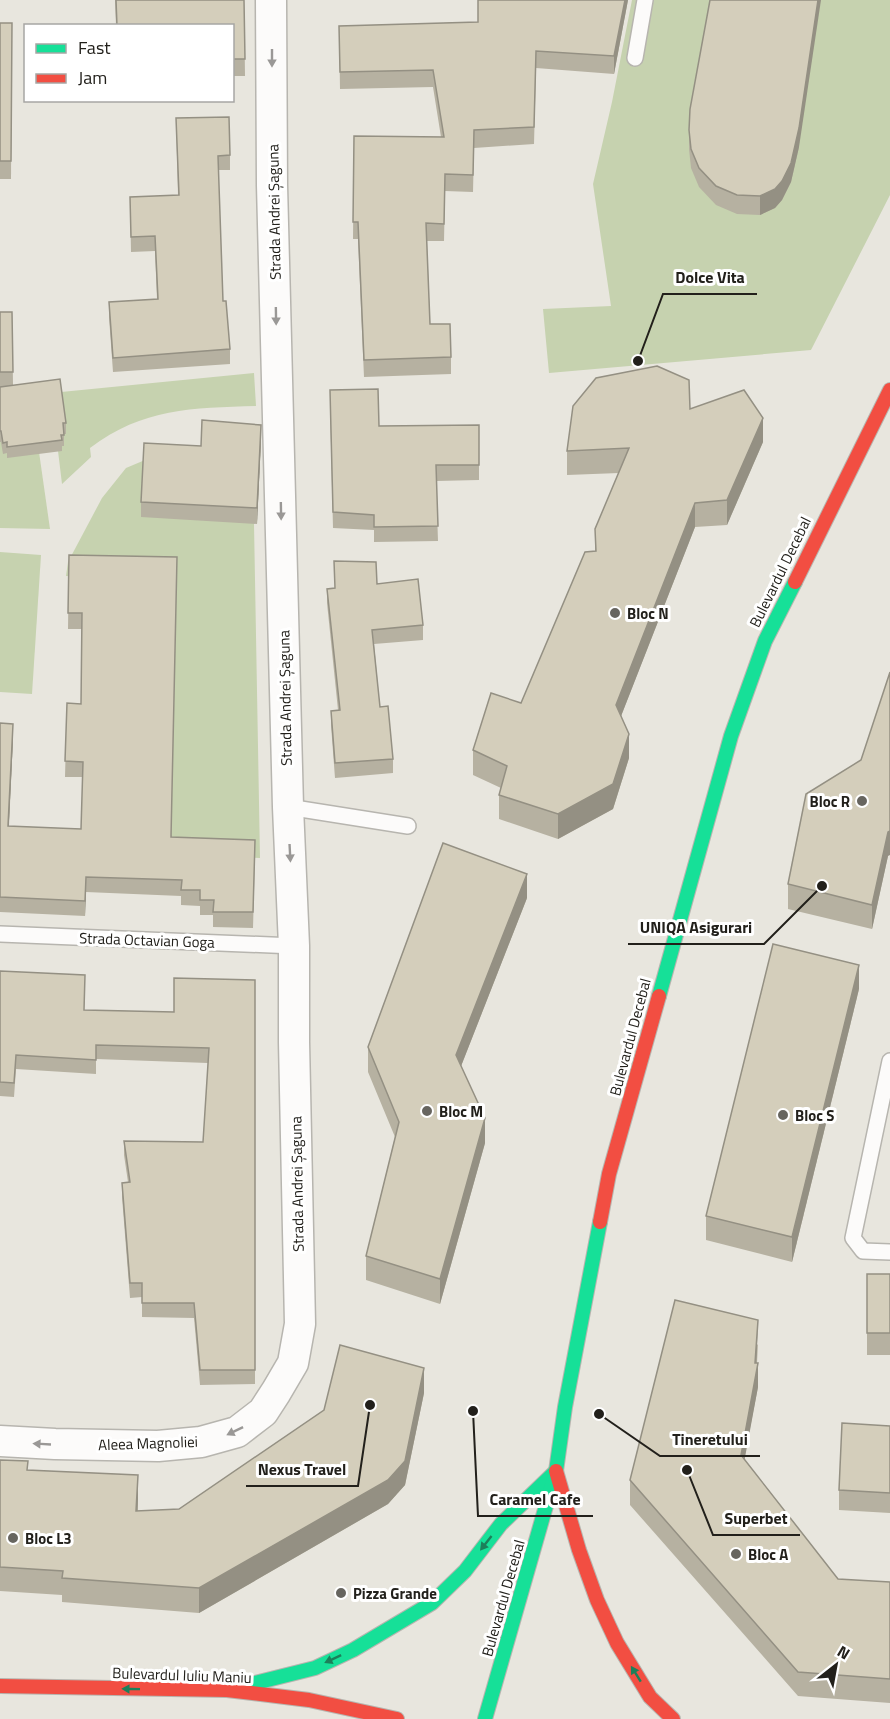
<svg xmlns="http://www.w3.org/2000/svg" width="890" height="1719" font-family="'Titillium Web',sans-serif">
<style>
.green{fill:#c6d2af}
.lines{fill:none;stroke-linecap:round;stroke-linejoin:round}
.lane-casing{stroke:#b7b5af;stroke-width:18}
.street-casing{stroke:#b7b5af;stroke-width:33}
.fast-casing{stroke:#b7b5af;stroke-width:16}
.jam-casing{stroke:#b7b5af;stroke-width:16}
.lane{stroke:#fcfbfa;stroke-width:15}
.street{stroke:#fcfbfa;stroke-width:30}
.fast{stroke:#16e098;stroke-width:14}
.jam{stroke:#f24e42;stroke-width:14}
.wall{fill:#b6b1a1}
.shaded-wall{fill:#949083}
.building{fill:#d4cebb;stroke:#949083;stroke-width:1.5}
.oneway{fill:#9a9896}
.oneway2{fill:#1c805a}
.poi-dot{fill:#67655f;stroke:#fff;stroke-width:2}
.labels{text-anchor:middle;dominant-baseline:central;stroke-width:6;stroke-linejoin:round;paint-order:stroke}
.street-label{font-size:15px;fill:#22201b;stroke:#fff}
.poi-label{font-size:15px;font-weight:bold;fill:#22201b;stroke:#fff;text-anchor:start}
.leader{fill:none;stroke:#22201b;stroke-width:2}
.callout-dot{fill:#22201b;stroke:#fff;stroke-width:2}
.callout-label{font-size:16px;text-anchor:middle;font-weight:bold;fill:#22201b;stroke:#fff;stroke-width:6;stroke-linejoin:round;paint-order:stroke}
</style>
<rect width="100%" height="100%" fill="#e8e6de"/>
<g class="green">
<path d="M 632,0 L 890,0 L 890,195 L 811,350 L 549,373 L 543,309 L 611,306 L 593,184 L 612,102 Z"/>
<path d="M 254,373 L 256,406 C 192,408 143,408 90,448 L 91,457 L 62,484 L 51,393 Z"/>
<path d="M 0,407 L 39,452 L 50,529 L 0,528 Z"/>
<path d="M 145,460 L 253,468 L 260,858 L 165,856 L 166,581 L 66,576 L 68,562 L 102,498 L 126,468 Z"/>
<path d="M 0,552 L 41,555 L 32,694 L 0,692 Z"/>
</g>
<g class="lines">
<g class="lane-casing">
<g id="lane">
<path d="M 635,58 L 645,0"/>
<path d="M 288,807 L 408,826"/>
<path d="M 0,934 L 294,946"/>
<path d="M 890,1061 L 853,1238 L 863,1251 L 890,1252"/>
</g>
</g>
<g class="street-casing">
<path id="street" d="M 0,1441 L 55,1444 L 158,1446 L 201,1442 L 237,1432 L 263,1412 L 276,1392 L 293,1363 L 300,1324 L 294,1042 L 294,946 L 288,807 L 272,185 L 271,0"/>
</g>
<g class="fast-casing">
<g id="fast">
<path d="M 659,996 L 731,736 L 765,641 L 795,582"/>
<path d="M 227,1690 L 315,1668 L 353,1650 L 432,1603 L 465,1571 L 501,1524 L 555,1472"/>
<path d="M 485,1719 L 556,1471 L 565,1407 L 600,1222"/>
</g>
</g>
<g class="jam-casing">
<g id="jam">
<path d="M 795,582 L 890,390"/>
<path d="M 600,1222 L 609,1174 L 659,996"/>
<path d="M 556,1471 L 579,1550 L 597,1600 L 617,1643 L 650,1697 L 673,1719"/>
<path d="M 0,1686 L 227,1690 L 309,1700 L 397,1719"/>
</g>
</g>
<use href="#lane" class="lane"/>
<use href="#street" class="street"/>
<use href="#fast" class="fast"/>
<use href="#jam" class="jam"/>
</g>
<g class="wall">
<path d="M 115,0 L 244,0 L 245,76 L 232,76 L 232,26 L 116,26 Z"/>
<path d="M 628,0 L 614,74 L 536,68 L 534,144 L 474,148 L 473,192 L 445,191 L 444,241 L 427,241 L 430,324 L 451,357 L 451,374 L 364,377 L 358,239 L 353,239 L 354,136 L 441,137 L 433,87 L 340,89 L 339,26 L 478,22 Z"/>
<path d="M 0,23 L 12,23 L 11,179 L 0,179 Z"/>
<path d="M 176,118 L 230,155 L 230,170 L 218,170 L 223,301 L 230,349 L 230,364 L 113,372 L 109,317 L 109,302 L 157,299 L 155,251 L 131,252 L 130,197 L 178,195 Z"/>
<path d="M 689,130 L 799,147 L 791,182 L 782,200 L 775,208 L 760,215 L 737,214 L 716,205 L 699,187 L 691,168 L 689,149 Z"/>
<path d="M 0,312 L 12,312 L 13,385 L 66,423 L 66,434 L 64,434 L 64,446 L 62,446 L 62,451 L 7,458 L 7,453 L 3,454 L 1,442 L 0,442 Z"/>
<path d="M 330,405 L 379,426 L 479,425 L 479,480 L 436,481 L 438,541 L 374,542 L 374,530 L 333,528 Z"/>
<path d="M 690,409 L 763,442 L 727,525 L 695,527 L 621,716 L 629,758 L 613,809 L 558,839 L 499,819 L 499,795 L 501,788 L 473,775 L 473,750 L 521,703 L 595,551 L 595,529 L 619,473 L 567,475 L 567,451 Z"/>
<path d="M 261,440 L 257,524 L 141,517 L 141,502 L 201,446 Z"/>
<path d="M 69,555 L 172,837 L 255,855 L 253,928 L 213,927 L 213,915 L 200,915 L 200,906 L 181,905 L 181,896 L 86,892 L 85,916 L 0,912 L 0,723 L 13,739 L 9,826 L 81,829 L 83,777 L 65,777 L 67,703 L 81,704 L 82,629 L 68,629 Z"/>
<path d="M 377,584 L 423,625 L 423,640 L 374,644 L 380,707 L 393,759 L 393,773 L 335,778 L 331,725 L 331,711 L 338,710 L 327,603 L 327,589 Z"/>
<path d="M 861,760 L 888,856 L 872,929 L 788,909 L 788,884 Z"/>
<path d="M 527,898 L 461,1066 L 485,1143 L 440,1304 L 366,1280 L 366,1256 L 395,1137 L 368,1072 L 368,1047 Z"/>
<path d="M 0,971 L 85,989 L 84,1010 L 174,1012 L 255,980 L 255,1384 L 200,1385 L 194,1318 L 142,1317 L 142,1297 L 130,1298 L 122,1197 L 122,1183 L 128,1182 L 124,1155 L 124,1141 L 203,1142 L 208,1063 L 96,1059 L 96,1074 L 16,1069 L 14,1097 L 0,1096 Z"/>
<path d="M 859,989 L 792,1262 L 706,1240 L 706,1216 Z"/>
<rect x="867" y="1274" width="23" height="81"/>
<path d="M 758,1344 L 757,1363 L 758,1387 L 744,1459 L 838,1579 L 890,1582 L 890,1703 L 798,1696 L 630,1505 L 630,1480 Z"/>
<path d="M 424,1393 L 405,1485 L 388,1504 L 199,1613 L 62,1602 L 62,1595 L 0,1591 L 0,1460 L 28,1470 L 138,1499 L 138,1511 L 179,1509 Z"/>
<path d="M 890,1426 L 890,1513 L 839,1510 L 839,1490 Z"/>
</g>
<g class="shaded-wall">
<path d="M 625,0 L 628,0 L 614,74 L 614,56 Z"/>
<path d="M 818,0 L 821,0 L 799,147 L 791,182 L 782,200 L 775,208 L 760,215 L 760,196 Z"/>
<path d="M 763,418 L 763,442 L 727,525 L 727,500 Z"/>
<path d="M 261,425 L 261,440 L 257,524 L 257,508 Z"/>
<path d="M 695,503 L 695,527 L 616,729 L 616,705 Z"/>
<path d="M 13,724 L 13,739 L 8,841 L 8,826 Z"/>
<path d="M 629,734 L 629,758 L 613,809 L 558,839 L 558,814 Z"/>
<path d="M 890,831 L 890,855 L 888,856 L 872,929 L 872,905 L 888,832 Z"/>
<path d="M 527,874 L 527,898 L 456,1079 L 456,1055 Z"/>
<path d="M 86,877 L 86,892 L 85,916 L 85,901 Z"/>
<path d="M 859,965 L 859,989 L 792,1262 L 792,1237 Z"/>
<path d="M 485,1118 L 485,1143 L 440,1304 L 440,1279 Z"/>
<path d="M 758,1320 L 756,1372 L 758,1363 L 758,1387 L 741,1479 L 741,1455 L 755,1363 Z"/>
<path d="M 424,1368 L 424,1393 L 405,1485 L 388,1504 L 199,1613 L 199,1588 Z"/>
<path d="M 138,1475 L 138,1499 L 136,1535 L 136,1511 Z"/>
</g>
<g class="building">
<path d="M 116,0 L 244,0 L 245,59 L 232,59 L 232,26 L 117,26 Z"/>
<path d="M 478,0 L 625,0 L 614,56 L 536,51 L 534,127 L 474,130 L 473,175 L 445,174 L 444,224 L 426,223 L 430,324 L 450,324 L 451,357 L 364,360 L 358,222 L 353,222 L 354,136 L 444,137 L 433,70 L 340,72 L 339,26 L 478,22 Z"/>
<path d="M 710,0 L 818,0 L 799,128 L 791,163 L 782,181 L 775,189 L 760,196 L 737,195 L 716,186 L 699,168 L 691,149 L 689,130 L 690,109 Z"/>
<path d="M 0,23 L 12,23 L 11,161 L 0,161 Z"/>
<path d="M 229,117 L 230,155 L 218,156 L 223,301 L 226,301 L 230,349 L 113,358 L 109,302 L 158,299 L 155,236 L 131,237 L 130,197 L 179,195 L 176,118 Z"/>
<path d="M 0,312 L 12,312 L 13,372 L 0,372 Z"/>
<path d="M 657,366 L 689,380 L 690,409 L 744,390 L 763,418 L 727,500 L 695,503 L 616,705 L 629,734 L 613,784 L 558,814 L 499,795 L 507,766 L 473,750 L 491,693 L 521,703 L 585,552 L 596,551 L 595,529 L 629,448 L 567,451 L 573,406 L 596,378 Z"/>
<path d="M 60,379 L 66,423 L 63,423 L 64,435 L 61,435 L 62,440 L 7,447 L 7,442 L 3,443 L 1,431 L 0,431 L 0,387 Z"/>
<path d="M 378,389 L 379,426 L 479,425 L 479,465 L 436,465 L 438,526 L 374,527 L 374,515 L 333,512 L 330,390 Z"/>
<path d="M 202,420 L 261,425 L 257,508 L 141,502 L 144,443 L 201,446 Z"/>
<path d="M 69,555 L 177,557 L 171,837 L 255,840 L 253,912 L 213,912 L 214,900 L 200,900 L 200,890 L 181,890 L 182,880 L 86,877 L 85,901 L 0,897 L 0,723 L 13,724 L 8,826 L 81,829 L 83,762 L 65,761 L 67,703 L 81,704 L 82,613 L 68,613 Z"/>
<path d="M 334,561 L 376,562 L 377,584 L 418,579 L 423,625 L 372,630 L 380,707 L 388,706 L 393,759 L 335,763 L 331,711 L 340,710 L 327,589 L 335,588 Z"/>
<path d="M 890,672 L 890,831 L 888,832 L 872,905 L 788,884 L 806,794 L 861,760 Z"/>
<path d="M 443,843 L 527,874 L 456,1055 L 485,1118 L 440,1279 L 366,1256 L 399,1122 L 368,1047 Z"/>
<path d="M 773,944 L 859,965 L 792,1237 L 706,1216 Z"/>
<path d="M 0,971 L 85,975 L 84,1010 L 174,1012 L 174,978 L 255,980 L 255,1370 L 200,1370 L 194,1303 L 142,1303 L 142,1283 L 130,1283 L 122,1183 L 130,1182 L 124,1141 L 203,1142 L 209,1048 L 96,1045 L 96,1060 L 16,1055 L 14,1083 L 0,1082 Z"/>
<rect x="867" y="1274" width="23" height="59"/>
<path d="M 675,1300 L 758,1320 L 755,1363 L 758,1363 L 741,1455 L 838,1579 L 890,1582 L 890,1679 L 798,1672 L 630,1480 Z"/>
<path d="M 340,1345 L 424,1368 L 405,1461 L 388,1480 L 199,1588 L 62,1578 L 63,1571 L 0,1567 L 0,1460 L 28,1461 L 27,1470 L 138,1475 L 136,1511 L 179,1509 L 324,1410 Z"/>
<path d="M 842,1423 L 890,1426 L 890,1493 L 839,1490 Z"/>
</g>
<defs><path id="oneway-solid" d="M-6-.8H1V-3.2L6.5 0L1 3.2V.8H-6Z" transform="scale(1.5)"/></defs>
<g class="oneway">
<use href="#oneway-solid" transform="translate(272 58) rotate(90)"/>
<use href="#oneway-solid" transform="translate(276 316) rotate(89)"/>
<use href="#oneway-solid" transform="translate(281 511) rotate(89)"/>
<use href="#oneway-solid" transform="translate(290 853) rotate(87)"/>
<use href="#oneway-solid" transform="translate(235 1431) rotate(154)"/>
<use href="#oneway-solid" transform="translate(42 1444) rotate(-177)"/>
</g>
<g class="oneway2">
<use href="#oneway-solid" transform="translate(486 1543) rotate(128)"/>
<use href="#oneway-solid" transform="translate(333 1659) rotate(155)"/>
<use href="#oneway-solid" transform="translate(636 1674) rotate(-122)"/>
<use href="#oneway-solid" transform="translate(131 1689) rotate(-179)"/>
</g>
<g class="poi-dot">
<circle cx="615" cy="613" r="6"/>
<circle cx="862" cy="801" r="6"/>
<circle cx="427" cy="1111" r="6"/>
<circle cx="783" cy="1115" r="6"/>
<circle cx="13" cy="1538" r="6"/>
<circle cx="736" cy="1554" r="6"/>
<circle cx="341" cy="1593" r="6"/>
</g>
<g class="labels">
<g class="street-label">
<text transform="translate(274 212) rotate(-91)">Strada Andrei Șaguna</text>
<text transform="translate(780 572) rotate(-64)">Bulevardul Decebal</text>
<text transform="translate(285 698) rotate(-91)">Strada Andrei Șaguna</text>
<text transform="translate(147 940) rotate(2)">Strada Octavian Goga</text>
<text transform="translate(630 1037) rotate(-75)">Bulevardul Decebal</text>
<text transform="translate(297 1184) rotate(-91)">Strada Andrei Șaguna</text>
<text transform="translate(148 1443) rotate(-2)">Aleea Magnoliei</text>
<text transform="translate(503 1598) rotate(-74)">Bulevardul Decebal</text>
<text transform="translate(182 1675) rotate(2)">Bulevardul Iuliu Maniu</text>
</g>
<g class="poi-label">
<text x="627" y="613">Bloc N</text>
<text x="850" y="801" text-anchor="end">Bloc R</text>
<text x="439" y="1111">Bloc M</text>
<text x="795" y="1115">Bloc S</text>
<text x="25" y="1538">Bloc L3</text>
<text x="748" y="1554">Bloc A</text>
<text x="353" y="1593">Pizza Grande</text>
</g>
</g>
<path class="leader" d="M638 361L663 294H757M822 886L764 944H628M599 1414L660 1456H760M370 1405L358 1486H246M473 1411L478 1516H593M687 1470L713 1535H800"/>
<g class="callout-dot">
<circle cx="638" cy="361" r="6"/>
<circle cx="822" cy="886" r="6"/>
<circle cx="599" cy="1414" r="6"/>
<circle cx="370" cy="1405" r="6"/>
<circle cx="473" cy="1411" r="6"/>
<circle cx="687" cy="1470" r="6"/>
</g>
<g class="callout-label">
<text x="710" y="283">Dolce Vita</text>
<text x="696" y="933">UNIQA Asigurari</text>
<text x="710" y="1445">Tineretului</text>
<text x="302" y="1475">Nexus Travel</text>
<text x="535" y="1505">Caramel Cafe</text>
<text x="756" y="1524">Superbet</text>
</g>
<rect x="24" y="24" width="210" height="78" fill="#ffffff" stroke="#a7a6a4" stroke-width="1.5"/>
<rect x="36" y="44" width="30" height="9" fill="#16e098" stroke="#a7a6a4" stroke-width="1.5"/>
<text x="78" y="54" font-size="18" fill="#22201b">Fast</text>
<rect x="36" y="74" width="30" height="9" fill="#f24e42" stroke="#a7a6a4" stroke-width="1.5"/>
<text x="78" y="84" font-size="18" fill="#22201b">Jam</text>
<g transform="translate(836 1665) rotate(31)" stroke="#ffffff" stroke-width="4.5" paint-order="stroke">
<path d="M0-4.5L10 22L0 15L-10 22Z" fill="#22201b"/>
<text y="-9" font-size="16" font-weight="bold" text-anchor="middle" fill="#22201b">N</text>
</g>
</svg>
